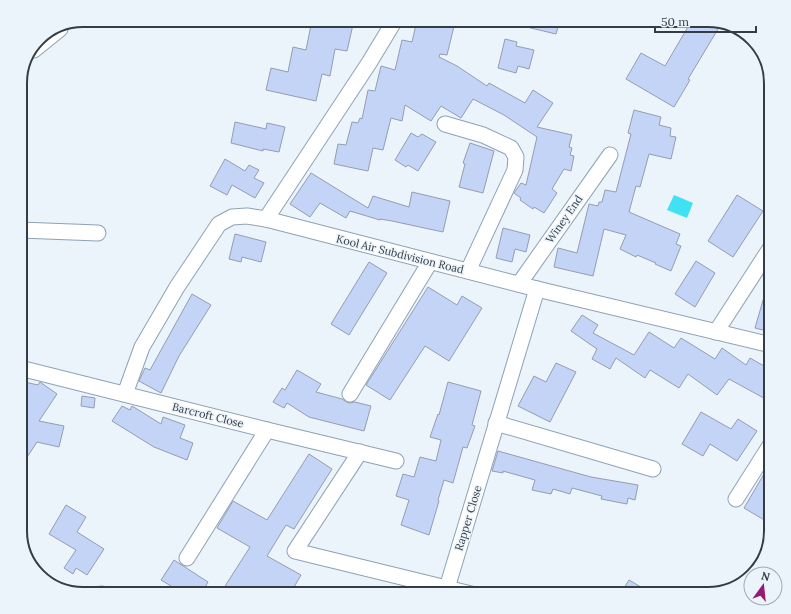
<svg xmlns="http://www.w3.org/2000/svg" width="791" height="614" font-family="Lora,serif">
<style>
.water{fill:#41e1f4}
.building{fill:#c4d4f7;stroke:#939db3}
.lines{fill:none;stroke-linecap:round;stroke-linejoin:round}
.minor-casing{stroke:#8fa2b5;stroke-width:17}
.minor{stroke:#fff;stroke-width:15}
.labels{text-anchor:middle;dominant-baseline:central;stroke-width:3;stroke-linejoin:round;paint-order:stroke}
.street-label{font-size:11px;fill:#343c44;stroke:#ebf3fb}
.rim{fill:none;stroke:#343c44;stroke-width:2}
</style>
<rect width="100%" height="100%" fill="#ebf3fb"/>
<path class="water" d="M 674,195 L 693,203 L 687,218 L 667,210 Z"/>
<g class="building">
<path d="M 312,20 L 354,20 L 347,51 L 335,49 L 330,76 L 322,74 L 316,101 L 266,90 L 271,68 L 288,72 L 293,47 L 306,50 Z"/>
<path d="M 417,20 L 446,20 L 455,22 L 447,55 L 440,54 L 439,57 L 457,66 L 487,86 L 489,83 L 525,103 L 533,90 L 553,103 L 537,127 L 572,135 L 569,147 L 572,148 L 570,155 L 574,156 L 571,171 L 564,169 L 552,189 L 557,193 L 544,213 L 534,207 L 533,209 L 520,200 L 521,198 L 514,193 L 521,183 L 526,185 L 537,137 L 504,115 L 473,99 L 461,118 L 441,106 L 431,121 L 405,105 L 402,121 L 391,118 L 383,150 L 373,148 L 368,171 L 334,164 L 338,144 L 346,145 L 352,122 L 358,123 L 360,118 L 362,119 L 368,90 L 375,91 L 381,66 L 395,70 L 402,40 L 412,42 Z"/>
<path d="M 514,20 L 560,20 L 556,34 L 514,24 Z"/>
<path d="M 692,20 L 708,20 L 721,24 L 688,79 L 690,80 L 674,107 L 626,79 L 641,53 L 665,66 Z"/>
<path d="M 505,39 L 517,42 L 516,46 L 534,50 L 529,69 L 518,66 L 516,73 L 498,68 Z"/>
<path d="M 634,110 L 661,117 L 659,125 L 671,128 L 670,136 L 676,137 L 671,159 L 649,154 L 640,187 L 636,186 L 629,212 L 680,234 L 676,244 L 681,246 L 671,271 L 655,264 L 656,263 L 637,255 L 636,257 L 620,249 L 626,235 L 604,229 L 593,276 L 554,267 L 558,248 L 577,253 L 589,204 L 598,206 L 599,202 L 602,202 L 605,190 L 616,192 L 631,134 L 628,133 Z"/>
<path d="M 235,122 L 266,129 L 267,123 L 285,127 L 279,152 L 263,149 L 263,151 L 231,143 Z"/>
<path d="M 411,133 L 418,137 L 422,134 L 436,142 L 418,171 L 408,165 L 406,167 L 395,160 Z"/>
<path d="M 470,143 L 494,151 L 483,193 L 459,187 L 465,164 L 463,163 Z"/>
<path d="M 225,159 L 245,171 L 249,165 L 259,170 L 254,178 L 264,183 L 255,198 L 232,185 L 227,195 L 210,186 Z"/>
<path d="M 311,173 L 368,208 L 373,196 L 409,207 L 412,192 L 450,201 L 443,232 L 392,221 L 380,219 L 380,220 L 350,211 L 346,218 L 320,203 L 310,217 L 290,204 Z"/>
<path d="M 737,195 L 763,211 L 733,257 L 708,241 Z"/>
<path d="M 503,228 L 530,235 L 526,252 L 515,249 L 512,262 L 496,258 Z"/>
<path d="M 235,234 L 266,242 L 261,262 L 242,257 L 241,262 L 229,259 Z"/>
<path d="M 696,261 L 715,273 L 695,307 L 675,294 Z"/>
<path d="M 369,262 L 387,273 L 349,335 L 331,324 Z"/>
<path d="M 768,283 L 771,283 L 771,332 L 755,328 Z"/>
<path d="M 428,287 L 457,305 L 462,296 L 482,308 L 449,361 L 425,346 L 390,400 L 366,385 Z"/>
<path d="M 192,294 L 211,305 L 179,356 L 161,393 L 139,381 L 145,368 L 150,370 Z"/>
<path d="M 582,315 L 598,325 L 593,333 L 634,355 L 649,332 L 674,348 L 681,338 L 715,359 L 722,348 L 746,365 L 750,358 L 771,370 L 771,402 L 729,379 L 717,395 L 688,374 L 679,388 L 650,370 L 645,378 L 616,358 L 610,369 L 592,359 L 597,349 L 571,331 Z"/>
<path d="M 556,363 L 576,372 L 550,422 L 518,406 L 534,376 L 546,382 Z"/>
<path d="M 297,370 L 321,384 L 316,392 L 342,399 L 345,401 L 349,403 L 355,402 L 371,406 L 364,431 L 309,417 L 287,403 L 284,408 L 273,402 L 282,388 L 285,390 Z"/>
<path d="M 20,381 L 38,385 L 40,382 L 57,394 L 39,421 L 64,426 L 59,447 L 37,442 L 20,468 Z"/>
<path d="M 448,382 L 481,391 L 472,425 L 475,426 L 467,448 L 463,447 L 453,483 L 444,480 L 438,500 L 439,501 L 429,535 L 401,525 L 409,500 L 396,496 L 403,474 L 414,477 L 420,457 L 436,461 L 441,440 L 430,437 L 438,414 L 439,415 Z"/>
<path d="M 82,396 L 95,398 L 94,408 L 81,406 Z"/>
<path d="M 122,406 L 130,410 L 132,406 L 161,424 L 163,417 L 185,425 L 180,438 L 193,443 L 187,460 L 154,447 L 112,421 Z"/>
<path d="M 701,412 L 731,429 L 738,419 L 757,431 L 737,461 L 710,444 L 703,456 L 682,444 Z"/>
<path d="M 498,451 L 591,477 L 638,485 L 635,500 L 628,498 L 627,504 L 601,499 L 602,496 L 572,488 L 570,494 L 553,489 L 551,494 L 532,490 L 535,480 L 503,471 L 503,473 L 492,471 Z"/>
<path d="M 309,454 L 332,469 L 294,529 L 286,525 L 267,556 L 301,575 L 290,594 L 220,594 L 250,547 L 217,528 L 233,501 L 267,520 Z"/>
<path d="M 771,462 L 771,514 L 766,521 L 744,508 Z"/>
<path d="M 66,505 L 86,517 L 77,532 L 104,549 L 87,575 L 76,568 L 73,574 L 64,568 L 76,550 L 49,534 Z"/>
<path d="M 174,560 L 208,582 L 201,594 L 184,594 L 161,580 Z"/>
<path d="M 629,580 L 653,594 L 620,594 Z"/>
</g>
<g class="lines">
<g class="minor-casing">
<g id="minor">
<path d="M 34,50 L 60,29"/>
<path d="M 445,124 L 483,135 L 511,148 L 516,157 L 515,170 L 468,271"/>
<path d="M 266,219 L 369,63 L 395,20"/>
<path d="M 20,230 L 98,233"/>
<path d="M 519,284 L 610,155"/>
<path d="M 716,332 L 771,247"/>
<path d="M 20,368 L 267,430 L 396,461"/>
<path d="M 125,394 L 142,347 L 177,287 L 219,224 L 232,217 L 247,216 L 266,219 L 537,289 L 771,345"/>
<path d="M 350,394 L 430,262"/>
<path d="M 496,423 L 653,469"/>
<path d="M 360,452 L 295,551 L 471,594"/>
<path d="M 736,499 L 771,444"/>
<path d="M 187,558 L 267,430"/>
<path d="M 447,588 L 537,289"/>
<path d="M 101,594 L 102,594"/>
</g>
</g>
<use href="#minor" class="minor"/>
</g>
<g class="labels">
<g class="street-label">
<text transform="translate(564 219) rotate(-55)">Winey End</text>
<text transform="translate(400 254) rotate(14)">Kool Air Subdivision Road</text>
<text transform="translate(208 415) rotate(14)">Barcroft Close</text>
<text transform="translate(468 518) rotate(-73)">Rapper Close</text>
</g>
</g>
<path d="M0 0H791V614H0ZM83 27H708A56 56 0 0 1 764 83V531A56 56 0 0 1 708 587H83A56 56 0 0 1 27 531V83A56 56 0 0 1 83 27Z" fill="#ebf3fb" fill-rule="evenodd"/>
<path class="rim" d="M83 27H708A56 56 0 0 1 764 83V531A56 56 0 0 1 708 587H83A56 56 0 0 1 27 531V83A56 56 0 0 1 83 27Z"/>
<g transform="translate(763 586) rotate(15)"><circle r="19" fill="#ebf3fb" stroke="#a2aab2"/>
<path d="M0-3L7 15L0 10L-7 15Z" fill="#981971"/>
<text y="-6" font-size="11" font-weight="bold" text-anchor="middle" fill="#343c44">N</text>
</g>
<path d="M655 26v6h101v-6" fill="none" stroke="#343c44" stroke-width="2"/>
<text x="661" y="26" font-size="12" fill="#343c44" stroke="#ebf3fb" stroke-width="3" paint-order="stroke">50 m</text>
</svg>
